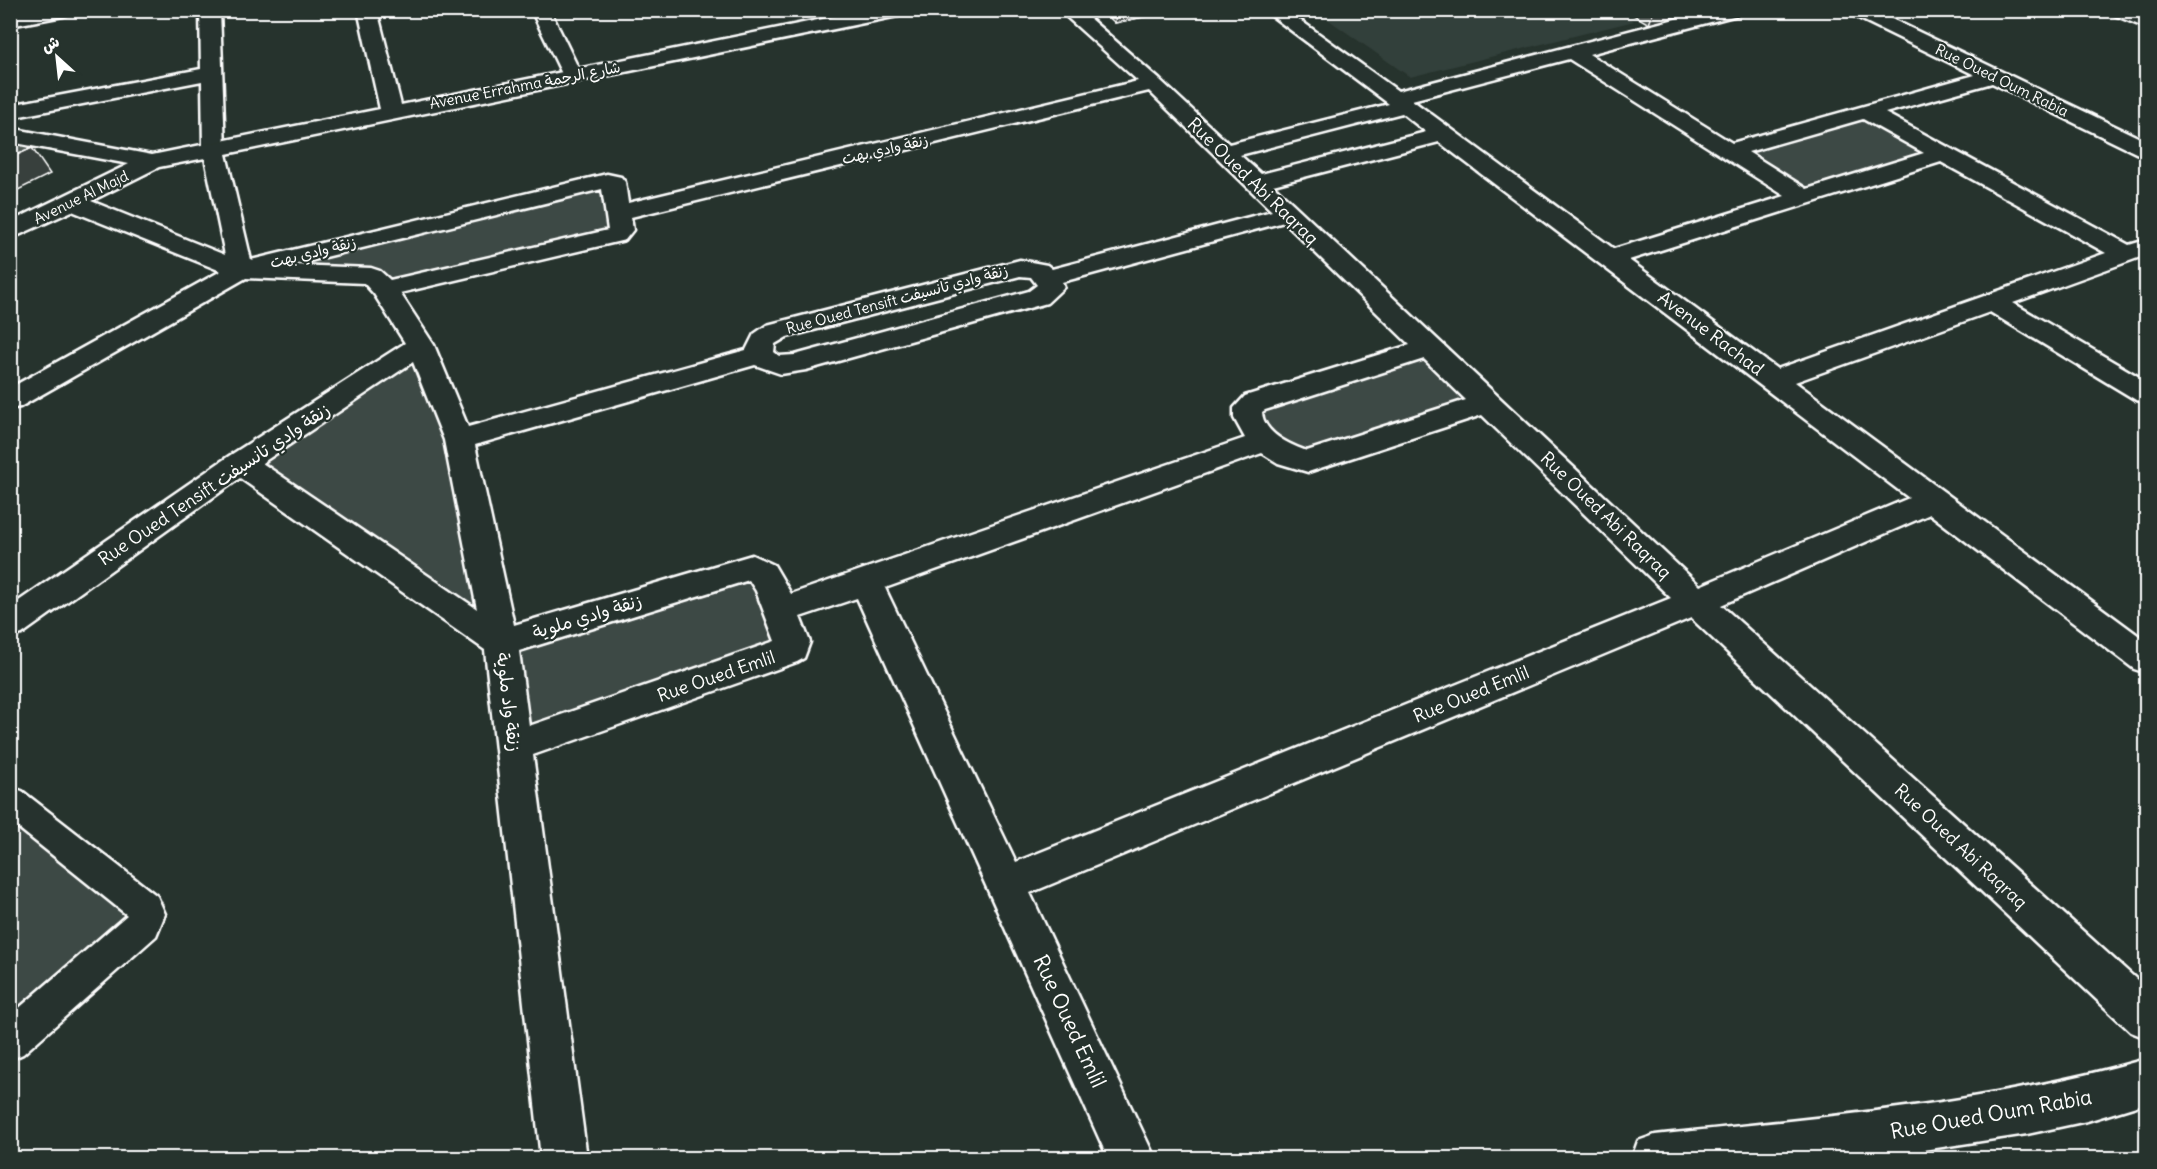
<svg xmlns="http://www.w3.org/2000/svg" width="2157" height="1169" font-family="Delius,'Playpen Sans Arabic',sans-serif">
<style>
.built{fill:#333f3a}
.green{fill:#3e4944;stroke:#9ea4a2;stroke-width:1.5}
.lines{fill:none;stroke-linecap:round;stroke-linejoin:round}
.service-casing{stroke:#fff;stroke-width:5}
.pedestrian-casing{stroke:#fff;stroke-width:5}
.minor-casing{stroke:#fff;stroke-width:5}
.tertiary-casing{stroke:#fff;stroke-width:5}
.service{fill:#26332d;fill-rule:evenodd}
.pedestrian{fill:#26332d;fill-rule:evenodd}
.minor{fill:#26332d;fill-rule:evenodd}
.tertiary{fill:#26332d;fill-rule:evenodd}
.wall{fill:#464f4b;stroke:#fff;stroke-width:1.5}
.shaded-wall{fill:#39403d;stroke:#fff;stroke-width:1.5}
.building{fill:#515c57;stroke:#fff;stroke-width:1.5}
.labels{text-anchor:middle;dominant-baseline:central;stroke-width:4.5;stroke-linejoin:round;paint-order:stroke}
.far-street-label{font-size:15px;fill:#fff;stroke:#26332d}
.street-label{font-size:18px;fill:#fff;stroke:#26332d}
.near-street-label{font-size:21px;fill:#fff;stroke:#26332d}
</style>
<rect width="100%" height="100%" fill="#26332d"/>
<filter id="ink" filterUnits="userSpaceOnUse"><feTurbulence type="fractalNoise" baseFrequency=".0167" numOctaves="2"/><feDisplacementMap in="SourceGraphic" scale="12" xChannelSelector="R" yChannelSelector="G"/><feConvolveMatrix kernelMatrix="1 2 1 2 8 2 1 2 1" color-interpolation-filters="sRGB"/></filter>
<g filter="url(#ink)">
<path class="built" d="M 1615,10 L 1634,21 L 1410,77 L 1316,11 Z"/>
<g class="green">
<path d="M 1866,112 L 1943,154 L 1804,197 L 1731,150 Z"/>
<path d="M 611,184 L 610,234 L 382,280 L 241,270 Z"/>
<path d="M 420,345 L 501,642 L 767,578 L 793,642 L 515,746 L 501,643 L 291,497 L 264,459 Z"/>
<path d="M 1430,348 L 1487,403 L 1308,462 L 1246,415 Z"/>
<path d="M 10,801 L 143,924 L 10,1041 Z"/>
</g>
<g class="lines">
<g class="service-casing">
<path id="service" d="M 10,787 L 22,791 L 157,896 L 165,914 L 156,936 L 23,1054 L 10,1060 L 10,1016 L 127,915 L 10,821 Z"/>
</g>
<g class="pedestrian-casing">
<g id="pedestrian">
<path d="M 30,10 L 72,10 L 70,14 L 63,16 L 10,26 L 10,14 Z"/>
<path d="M 200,10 L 220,10 L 225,149 L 222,154 L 214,156 L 206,154 L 203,149 L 202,81 L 10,118 L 10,105 L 201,69 Z"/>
<path d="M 531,10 L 550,10 L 582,76 L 579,80 L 572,82 L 565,80 Z"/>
</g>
</g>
<g class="minor-casing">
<g id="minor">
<path d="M 358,10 L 377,10 L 401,105 L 867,10 L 907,10 L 905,14 L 898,16 L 226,154 L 251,260 L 607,174 L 621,177 L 625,182 L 628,203 L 1138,81 L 1059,10 L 1080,10 L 1160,80 L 1229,144 L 1389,104 L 1264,10 L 1286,10 L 1398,91 L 1710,10 L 1743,10 L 1741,14 L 1589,54 L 1732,143 L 1975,75 L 1850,14 L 1848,10 L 1873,10 L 2146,141 L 2146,156 L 2138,154 L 1992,83 L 1885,113 L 2129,245 L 2146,240 L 2146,255 L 2013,303 L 2146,381 L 2146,402 L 2136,400 L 1990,312 L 1795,382 L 2146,641 L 2146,673 L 2134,669 L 1930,514 L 1721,605 L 2146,988 L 2146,1038 L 2131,1032 L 1691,618 L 1030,893 L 1155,1158 L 1108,1158 L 857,598 L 800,617 L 810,642 L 804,658 L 797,662 L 533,755 L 587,1158 L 541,1158 L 485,650 L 240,478 L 22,634 L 10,638 L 10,607 L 229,456 L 405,343 L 374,294 L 364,283 L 246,278 L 20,407 L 10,409 L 10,388 L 221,271 L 72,211 L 10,239 L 10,222 L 129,164 L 10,142 L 10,128 L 152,155 L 380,109 ZM 1569,59 L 1785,196 L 1614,249 L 1412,100 ZM 1149,91 L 1272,211 L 1052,269 L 1047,265 L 1020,260 L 767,325 L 754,334 L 746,350 L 468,427 L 434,345 L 400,293 L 625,240 L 633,230 L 631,217 ZM 1402,113 L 1426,132 L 1261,174 L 1240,155 ZM 1863,119 L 1924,153 L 1807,189 L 1748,152 ZM 1439,142 L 1909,498 L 1700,586 L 1273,185 ZM 205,158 L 225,255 L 91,201 L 159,167 ZM 1941,162 L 2106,253 L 1777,369 L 1629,260 ZM 602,189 L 608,230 L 390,280 L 380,271 L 371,268 L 293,265 ZM 1284,222 L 1410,345 L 1245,396 L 1234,408 L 1234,418 L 1245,438 L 791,594 L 774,565 L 752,555 L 514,625 L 475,445 L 755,365 L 781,374 L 806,370 L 1047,303 L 1064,287 L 1062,282 ZM 1020,276 L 1031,277 L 1037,285 L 1029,291 L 795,355 L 779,356 L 774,352 L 775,344 L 787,337 ZM 1424,359 L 1466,400 L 1307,451 C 1290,445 1263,433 1262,412 L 1265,410 ZM 413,362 L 444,440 L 477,609 L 262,463 ZM 1482,415 L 1671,598 L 1016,862 L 885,588 L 1262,453 L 1278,463 L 1308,472 ZM 749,580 L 756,591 L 775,641 L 529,726 L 519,651 Z"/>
<path d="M 2146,1059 L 2146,1103 L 2087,1121 L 2027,1134 L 1871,1158 L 1632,1158 L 1638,1141 L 1655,1135 C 1822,1117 1984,1105 2146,1059 Z"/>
</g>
</g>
<g class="tertiary-casing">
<path id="tertiary" d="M 2110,10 L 2136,10 L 2146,15 L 2146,28 L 2112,14 Z"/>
</g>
<use href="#service" class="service"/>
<use href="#pedestrian" class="pedestrian"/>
<use href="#minor" class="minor"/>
<use href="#tertiary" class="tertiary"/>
</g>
<g class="wall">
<path d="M 1101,10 L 1176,10 L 1115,23 Z"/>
<path d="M 1625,10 L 1703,10 L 1649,24 Z"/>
</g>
<g class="shaded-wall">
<path d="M 1075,10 L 1095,10 L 1075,15 Z"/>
<path d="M 1116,10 L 1176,10 L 1115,23 Z"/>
<path d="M 1654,10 L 1703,10 L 1649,24 Z"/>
<path d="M 32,148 L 50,174 L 10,194 L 10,158 Z"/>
</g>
<path class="building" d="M 10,143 L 32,148 L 10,158 Z"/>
</g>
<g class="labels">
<g class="far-street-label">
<text transform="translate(2002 80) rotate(26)">Rue Oued Oum Rabia</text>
<text transform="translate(525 85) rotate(-11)">Avenue Errahma شارع الرحمة</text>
<text transform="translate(885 149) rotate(-13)">زنقة وادي بهت</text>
<text transform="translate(81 197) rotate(-26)">Avenue Al Majd</text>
<text transform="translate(313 252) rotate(-14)">زنقة وادي بهت</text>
<text transform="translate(897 299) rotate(-15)">Rue Oued Tensift زنقة وادي تانسيفت</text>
</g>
<g class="street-label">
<text transform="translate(1253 181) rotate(44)">Rue Oued Abi Raqraq</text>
<text transform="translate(1711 333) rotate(37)">Avenue Rachad</text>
<text transform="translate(214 484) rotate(-34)">Rue Oued Tensift زنقة وادي تانسيفت</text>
<text transform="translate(1606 515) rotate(44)">Rue Oued Abi Raqraq</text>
<text transform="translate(587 616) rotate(-17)">زنقة وادي ملوية</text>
<text transform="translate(716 676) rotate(-19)">Rue Oued Emlil</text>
<text transform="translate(1471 694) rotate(-22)">Rue Oued Emlil</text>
<text transform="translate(509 702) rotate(83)">زنقة واد ملوية</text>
<text transform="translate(1961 846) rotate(43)">Rue Oued Abi Raqraq</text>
</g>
<g class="near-street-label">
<text transform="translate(1070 1021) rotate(65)">Rue Oued Emlil</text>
<text transform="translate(1991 1114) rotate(-10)">Rue Oued Oum Rabia</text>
</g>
</g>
<rect width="2157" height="1169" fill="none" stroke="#26332d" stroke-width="36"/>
<rect x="18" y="18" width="2121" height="1133" fill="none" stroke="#fff" stroke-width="2" filter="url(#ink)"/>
<g transform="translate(57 57) rotate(333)" stroke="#26332d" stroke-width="4.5" paint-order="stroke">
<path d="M0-4.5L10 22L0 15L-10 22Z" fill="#ffffff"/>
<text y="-9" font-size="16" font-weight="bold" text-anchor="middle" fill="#ffffff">ش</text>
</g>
</svg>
